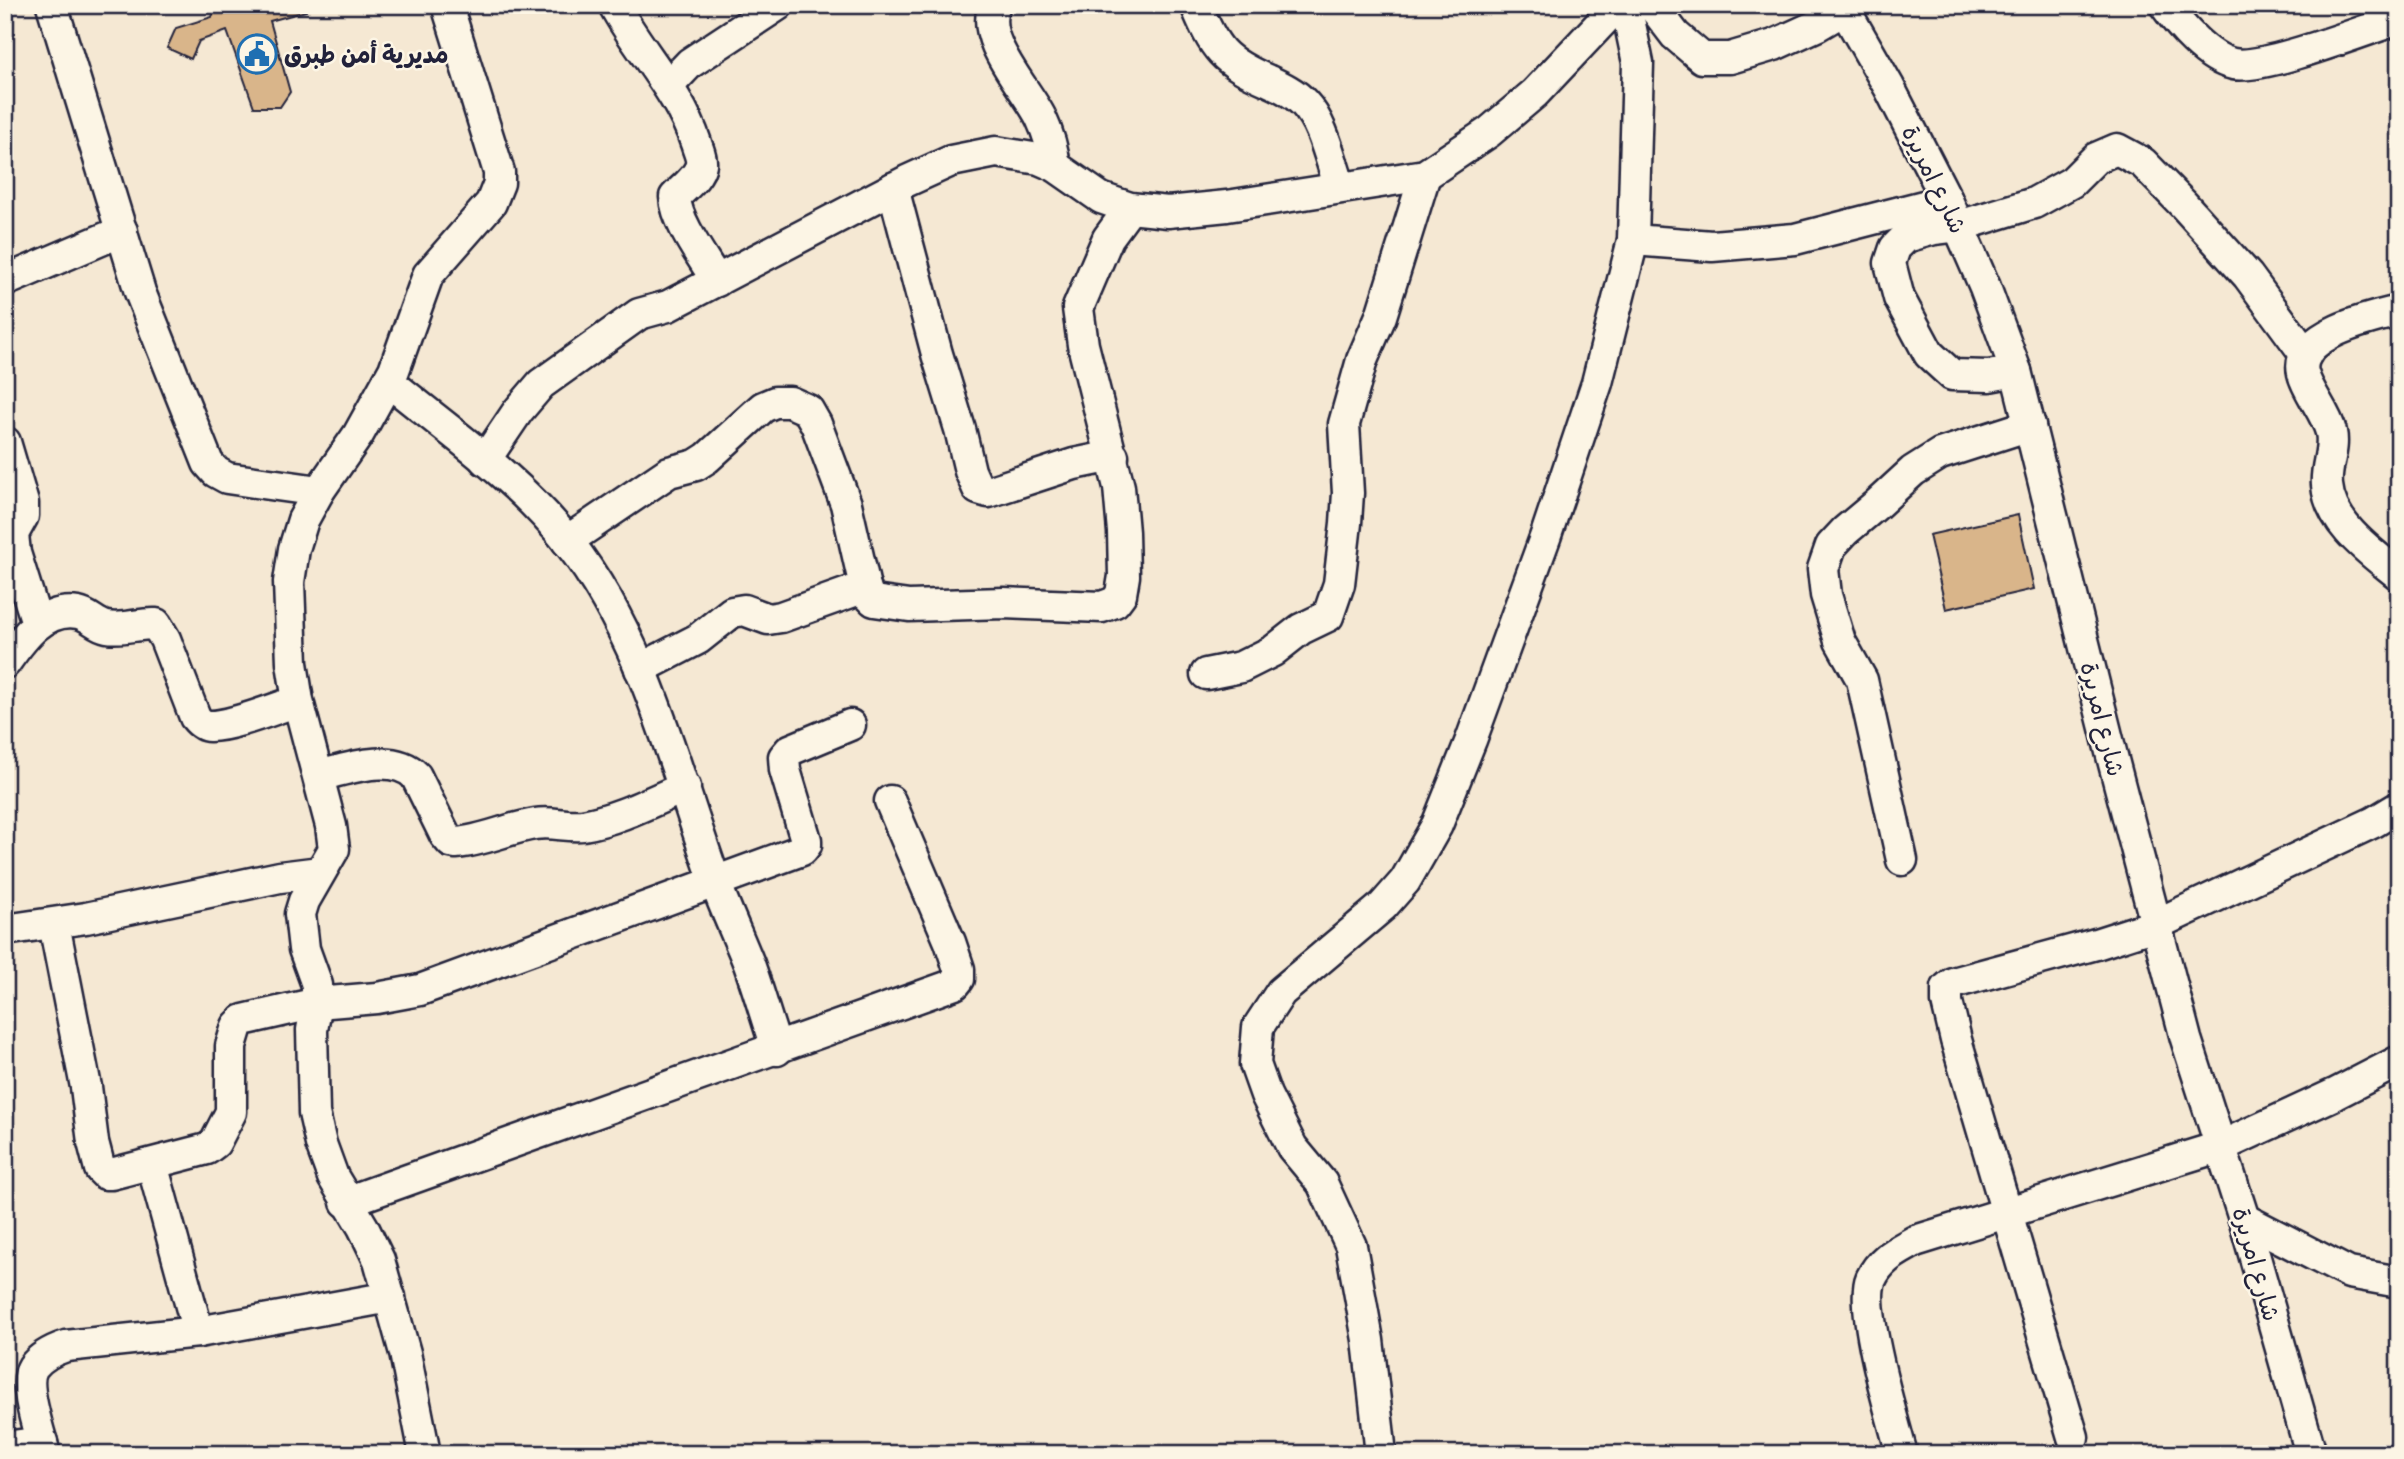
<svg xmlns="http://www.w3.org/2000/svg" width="2404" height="1459" font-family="'Patrick Hand','Playpen Sans Arabic',sans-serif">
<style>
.building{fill:#d9b58a;stroke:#22223b;stroke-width:2}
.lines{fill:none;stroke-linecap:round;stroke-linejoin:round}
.minor-casing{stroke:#22223b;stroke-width:35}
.minor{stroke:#fcf5e5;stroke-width:30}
.labels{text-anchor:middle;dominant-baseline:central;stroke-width:5;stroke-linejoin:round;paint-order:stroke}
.poi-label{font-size:24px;font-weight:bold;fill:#22223b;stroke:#fcf5e5;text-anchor:start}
.street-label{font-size:24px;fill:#22223b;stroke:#fcf5e5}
</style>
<rect width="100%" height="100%" fill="#f5e8d3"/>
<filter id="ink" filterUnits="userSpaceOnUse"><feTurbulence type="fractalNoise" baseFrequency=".0143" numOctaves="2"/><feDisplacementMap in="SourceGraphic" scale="14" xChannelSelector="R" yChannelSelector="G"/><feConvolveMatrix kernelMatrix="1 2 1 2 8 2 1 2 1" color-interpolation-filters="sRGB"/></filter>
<g filter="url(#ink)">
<g class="building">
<path d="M 216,5 L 305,5 L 306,11 L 270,21 L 290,92 L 280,107 L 254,107 L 227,31 L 199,41 L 191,59 L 167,48 L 176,28 L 212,17 Z"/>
<path d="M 2018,515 L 2034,589 L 1946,609 L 1929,535 Z"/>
</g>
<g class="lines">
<g class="minor-casing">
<g id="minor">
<path d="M 52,5 L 140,292 L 208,463 L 216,472 L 227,478 L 319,491"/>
<path d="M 614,5 C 640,53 679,91 696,143 C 698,150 702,157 701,164 C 699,177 683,188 675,197 C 676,222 704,259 717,281"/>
<path d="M 995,5 C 977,37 1027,89 1041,118 C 1048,133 1053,150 1055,166"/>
<path d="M 1196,5 C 1214,49 1223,61 1267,80 C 1280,86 1294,92 1304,103 C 1324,124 1330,160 1340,187"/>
<path d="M 1652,5 L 1675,35 L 1702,58 L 1730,58 L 1774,45 L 1818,25 L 1852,5"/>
<path d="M 1842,5 L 1889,87 L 1947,200 L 1985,287 L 2016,371 L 2112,756 L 2186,1039 L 2244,1219 L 2311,1454"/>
<path d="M 2165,5 C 2180,26 2207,58 2233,64 C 2264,70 2364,30 2399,19"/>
<path d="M 669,85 L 690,63 L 778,5"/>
<path d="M 893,188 L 937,354 L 960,429 L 970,471 L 978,489 L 988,492 L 1074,464 L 1113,456"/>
<path d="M 1633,240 L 1712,246 L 1795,239 L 1947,200"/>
<path d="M 5,281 L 122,231"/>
<path d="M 2399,311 C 2373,317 2294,335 2303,373 C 2307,391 2326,412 2331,432 C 2335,450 2325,467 2327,485 C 2330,524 2371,552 2399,575"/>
<path d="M 2016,371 L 1989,376 L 1952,375 L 1929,354 L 1899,298 L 1890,263 L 1895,248 L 1906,237 L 1934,229 L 1959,226 L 2034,203 L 2072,182 L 2096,158 L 2117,149 L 2143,163 L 2183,204 L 2248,276 L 2306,355"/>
<path d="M 388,381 C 450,432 519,479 569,543 C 645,640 674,767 715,881 C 725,909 738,936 749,964 C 759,992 767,1021 777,1050"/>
<path d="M 5,442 L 23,503 L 23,516 L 13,534 L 15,553 L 37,623"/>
<path d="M 485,460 L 518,411 L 541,384 L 639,314 L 668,306 L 907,181 L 951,161 L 996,152 L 1039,159 L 1055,166 L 1101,198 L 1130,208 L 1168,212 L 1227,206 L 1425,175 L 1489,132 L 1535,93 L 1618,5"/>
<path d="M 567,541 L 669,472 L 696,465 L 707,458 L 763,407 L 775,402 L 790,402 L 808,410 L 816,424 L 846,504 L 865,587 L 868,595 L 874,601 L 909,606 L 1004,603 L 1102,607 L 1115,602 L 1121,594 L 1124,576 L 1123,532 L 1119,487 L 1083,345 L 1078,308 L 1108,238 L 1130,208"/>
<path d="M 5,663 C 22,639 44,607 78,613 C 89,615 96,625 107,627 C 124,630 139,623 156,624 L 165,639 L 195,717 C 199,722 203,726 209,726 C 230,727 276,708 298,701"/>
<path d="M 640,669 L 698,639 L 732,612 L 744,610 L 768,619 L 781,617 L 865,587"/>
<path d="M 1206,674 L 1241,667 L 1273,651 L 1301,629 L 1328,616 L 1339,584 L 1346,523 L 1348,493 L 1344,424 L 1362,360 L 1381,316 L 1425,175"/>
<path d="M 319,776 C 346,769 393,752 416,776 L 445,835 L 451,842 L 456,843 C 483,841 509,828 535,824 C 552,821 567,827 583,825 C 619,819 652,801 685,787"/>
<path d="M 1902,860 L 1862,680 L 1840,641 L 1826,595 L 1823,569 L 1831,546 L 1845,531 L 1876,505 L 1913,471 L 1940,454 L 2030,425"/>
<path d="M 54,924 L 86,1087 L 93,1142 L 100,1169 L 105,1174 L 111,1174 L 207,1149 L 215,1143 L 231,1112 L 231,1046 L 237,1026 L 243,1020 L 317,1003 L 377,998 L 420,990 L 802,850 L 806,845 L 806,840 L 785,770 L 784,757 L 790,750 L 850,725"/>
<path d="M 5,930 L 86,918 L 280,877 L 320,872"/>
<path d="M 152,1164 L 198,1332"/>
<path d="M 346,1202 L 955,984 L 959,979 L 959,969 L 950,942 L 890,801"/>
<path d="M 2244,1219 L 2349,1273 L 2399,1282"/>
<path d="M 2073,1437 L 1956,1040 L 1947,1002 L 1947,988 L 1953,983 L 2096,944 L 2155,925 L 2374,822 L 2399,807"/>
<path d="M 5,1447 L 42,1442"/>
<path d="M 45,1454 C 40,1434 22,1384 33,1367 C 41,1356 54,1350 66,1346 L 198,1332 L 390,1297"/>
<path d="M 425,1454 L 405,1353 L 379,1260 L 363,1227 L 333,1177 L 321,1144 L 314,1113 L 312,1030 L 317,1003 L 317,985 L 304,949 L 300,914 L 304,901 L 334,849 L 331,826 L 298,701 L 292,663 L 289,582 L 294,549 L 303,520 L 319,491 L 358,435 L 394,370 L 428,275 L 491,203 L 499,183 L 499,172 L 447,5"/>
<path d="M 1381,1454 L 1368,1340 L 1351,1246 L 1322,1183 L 1292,1147 L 1266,1095 L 1255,1064 L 1258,1027 L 1281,992 L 1383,906 L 1405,881 L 1437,825 L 1471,740 L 1546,535 L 1597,383 L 1633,240 L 1638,63 L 1626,5"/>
<path d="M 1902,1454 C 1893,1421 1859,1306 1871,1279 C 1881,1258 1896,1252 1915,1241 L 2222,1146 L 2335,1094 L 2399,1061"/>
</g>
</g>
<use href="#minor" class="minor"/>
</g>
</g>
<defs>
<g id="civic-ring" transform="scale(2.0125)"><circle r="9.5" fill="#fcf5e5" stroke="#1f6fb2" stroke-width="1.5"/><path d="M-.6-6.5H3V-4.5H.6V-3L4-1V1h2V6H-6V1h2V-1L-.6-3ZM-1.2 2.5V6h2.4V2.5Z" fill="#1f6fb2"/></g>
</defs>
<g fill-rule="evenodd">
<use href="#civic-ring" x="257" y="54"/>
</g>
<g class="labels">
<g class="poi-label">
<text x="284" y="54">مديرية أمن طبرق</text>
</g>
<g class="street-label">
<text transform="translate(1935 179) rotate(64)">شارع امريرة</text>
<text transform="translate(2103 719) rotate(76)">شارع امريرة</text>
<text transform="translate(2257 1264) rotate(74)">شارع امريرة</text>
</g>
</g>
<rect width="2404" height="1459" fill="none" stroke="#fcf5e5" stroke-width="28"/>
<rect x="14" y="14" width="2376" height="1431" fill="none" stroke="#22223b" stroke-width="2.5" filter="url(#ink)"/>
</svg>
